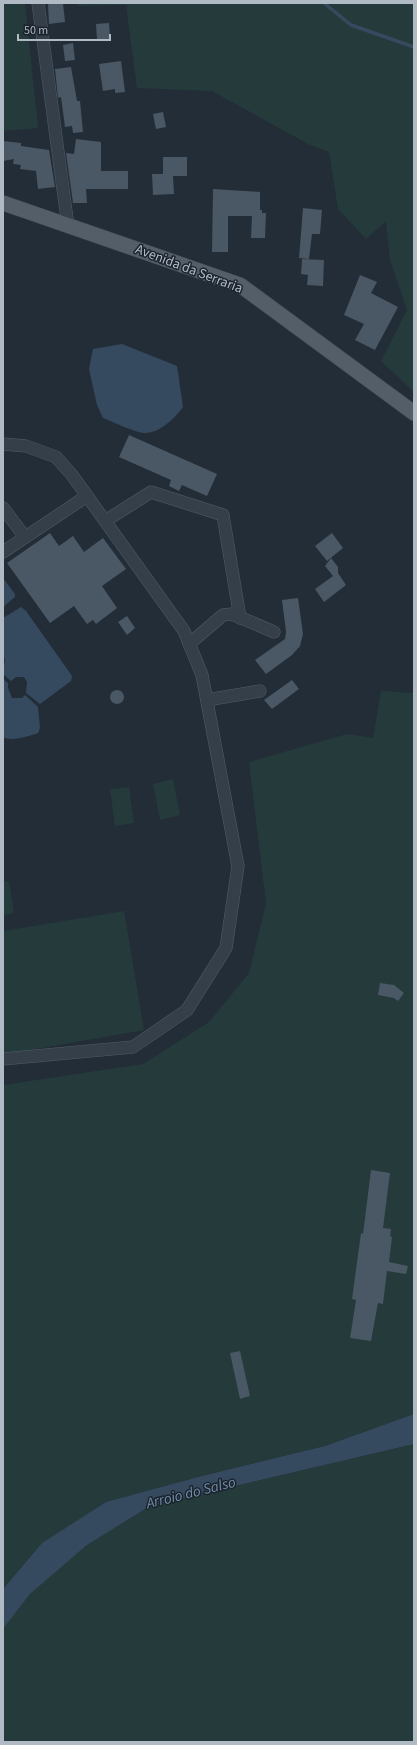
<svg xmlns="http://www.w3.org/2000/svg" width="417" height="1745" font-family="'Source Sans 3',sans-serif">
<style>
.green{fill:#253a3a}
.water{fill:#364a5f}
.lines{fill:none;stroke-linecap:round;stroke-linejoin:round}
.stream{stroke:#364a5f;stroke-width:3.5}
.building{fill:#4a5764}
.minor-casing{stroke:#535d67;stroke-width:13}
.major-casing{stroke:#3f4852;stroke-width:16}
.minor{stroke:#353f49;stroke-width:12}
.major{stroke:#535e69;stroke-width:15}
.labels{text-anchor:middle;dominant-baseline:central;stroke-width:3;stroke-linejoin:round;paint-order:stroke}
.street-label{font-size:14px;fill:#b0bac5;stroke:#1b242d}
.water-label{font-size:15px;font-style:italic;fill:#718ca8;stroke:#1b242d}
</style>
<rect width="100%" height="100%" fill="#222d38"/>
<g class="green">
<path d="M 3,3 L 25,3 L 38,128 L 3,131 Z"/>
<path d="M 77,3 L 414,3 L 414,392 L 381,361 L 407,310 L 390,260 L 386,221 L 366,239 L 338,209 L 329,152 L 308,144 L 212,91 L 137,88 L 126,5 L 78,6 Z"/>
<path d="M 381,691 L 414,693 L 414,1414 L 325,1446 L 198,1477 L 106,1502 L 42,1543 L 3,1589 L 3,1085 L 143,1064 L 209,1022 L 249,973 L 266,904 L 249,762 L 347,734 L 373,738 Z"/>
<path d="M 173,779 L 180,815 L 160,820 L 153,784 Z"/>
<path d="M 129,787 L 134,823 L 115,826 L 110,789 Z"/>
<path d="M 9,881 L 14,913 L 3,916 L 3,882 Z"/>
<path d="M 124,911 L 144,1030 L 3,1055 L 3,931 Z"/>
<path d="M 414,1444 L 414,1742 L 3,1742 L 3,1629 L 30,1594 L 87,1545 L 150,1506 Z"/>
</g>
<g class="water">
<path d="M 122,344 L 177,366 L 183,407 C 175,418 159,434 144,433 C 133,432 114,422 103,418 L 97,405 L 89,369 L 93,349 Z"/>
<path d="M 3,578 L 15,594 L 15,597 L 3,607 Z"/>
<path d="M 21,607 L 26,611 L 72,676 L 71,681 L 40,704 L 26,693 L 27,682 L 24,677 L 16,677 L 11,681 L 3,674 L 5,659 L 3,657 L 3,618 Z"/>
<path d="M 3,679 L 8,683 L 8,688 L 12,698 L 22,698 L 25,695 L 38,707 L 40,728 L 38,733 C 30,736 11,742 3,737 Z"/>
<path d="M 414,1414 L 414,1444 L 150,1506 L 87,1545 L 30,1594 L 3,1629 L 3,1589 L 42,1543 L 106,1502 L 198,1477 L 325,1446 Z"/>
</g>
<g class="lines">
<path class="stream" d="M 324,3 L 351,25 L 414,47"/>
</g>
<g class="building">
<path d="M 49,3 L 63,3 L 65,22 L 49,24 L 48,5 Z"/>
<path d="M 109,23 L 110,39 L 97,40 L 96,24 Z"/>
<path d="M 73,43 L 75,60 L 65,61 L 63,45 Z"/>
<path d="M 121,61 L 125,92 L 115,93 L 115,89 L 103,91 L 99,64 Z"/>
<path d="M 71,67 L 77,101 L 80,101 L 83,132 L 73,133 L 72,126 L 65,127 L 61,97 L 58,98 L 55,69 Z"/>
<path d="M 163,112 L 166,127 L 156,129 L 153,114 Z"/>
<path d="M 76,139 L 101,142 L 101,171 L 128,171 L 128,189 L 86,189 L 87,203 L 73,203 L 66,153 L 74,154 Z"/>
<path d="M 3,141 L 21,143 L 21,146 L 49,150 L 55,187 L 38,189 L 36,171 L 20,169 L 21,165 L 13,164 L 14,159 L 3,161 Z"/>
<path d="M 163,157 L 187,157 L 187,176 L 173,176 L 174,194 L 153,195 L 152,174 L 163,174 Z"/>
<path d="M 213,189 L 260,192 L 260,210 L 262,210 L 262,213 L 266,213 L 265,238 L 251,238 L 252,216 L 228,216 L 228,252 L 212,252 Z"/>
<path d="M 303,208 L 322,210 L 320,234 L 312,234 L 309,259 L 299,258 Z"/>
<path d="M 302,259 L 324,260 L 323,286 L 307,285 L 308,275 L 301,274 Z"/>
<path d="M 360,275 L 377,282 L 371,293 L 398,307 L 375,350 L 355,340 L 364,324 L 344,315 Z"/>
<path d="M 129,435 L 217,474 L 207,496 L 182,485 L 179,491 L 169,486 L 171,480 L 119,457 Z"/>
<path d="M 50,533 L 59,546 L 73,536 L 84,552 L 103,538 L 126,569 L 102,586 L 117,608 L 96,624 L 93,620 L 87,624 L 74,606 L 50,623 L 7,563 Z"/>
<path d="M 332,533 L 343,548 L 327,561 L 315,546 Z"/>
<path d="M 331,558 L 338,567 L 338,573 L 346,585 L 324,602 L 315,589 L 333,576 L 325,566 Z"/>
<path d="M 298,598 L 303,634 L 300,646 L 292,655 L 266,674 L 255,660 L 285,639 L 286,632 L 282,600 Z"/>
<path d="M 127,616 L 135,628 L 127,635 L 118,622 Z"/>
<path d="M 292,680 L 299,689 L 272,709 L 264,700 Z"/>
<circle cx="117" cy="697" r="7"/>
<path d="M 380,983 L 394,985 L 404,993 L 398,1001 L 394,998 L 378,995 Z"/>
<path d="M 371,1170 L 390,1173 L 383,1228 L 391,1229 L 390,1236 L 392,1237 L 389,1262 L 408,1266 L 406,1274 L 387,1271 L 383,1304 L 378,1303 L 371,1341 L 350,1338 L 356,1300 L 352,1299 L 361,1233 L 363,1234 Z"/>
<path d="M 240,1351 L 250,1396 L 240,1399 L 230,1353 Z"/>
</g>
<g class="lines">
<g class="minor-casing">
<g id="minor">
<path d="M 38,3 L 68,226"/>
<path d="M 3,444 L 26,446 L 56,457 L 72,475 L 184,631 L 202,675 L 238,866 L 226,948 L 187,1010 L 133,1047 L 3,1059"/>
<path d="M 3,508 L 25,537"/>
<path d="M 105,521 L 151,492 L 223,515 L 240,618"/>
<path d="M 3,552 L 87,496"/>
<path d="M 189,644 L 223,615 L 232,614 L 274,632"/>
<path d="M 207,700 L 260,691"/>
</g>
</g>
<g class="major-casing">
<path id="major" d="M 3,203 L 240,285 L 414,413"/>
</g>
<use href="#minor" class="minor"/>
<use href="#major" class="major"/>
</g>
<g class="labels">
<g class="street-label">
<text transform="translate(189 269) rotate(21)">Avenida da Serraria</text>
</g>
<g class="water-label">
<text transform="translate(191 1493) rotate(-14)">Arroio do Salso</text>
</g>
</g>
<rect width="417" height="1745" fill="none" stroke="#b0bac5" stroke-width="8"/>
<path d="M18 34v6h92v-6" fill="none" stroke="#b0bac5" stroke-width="2"/>
<text x="24" y="34" font-size="12" fill="#b0bac5" stroke="#1b242d" stroke-width="3" paint-order="stroke">50 m</text>
</svg>
